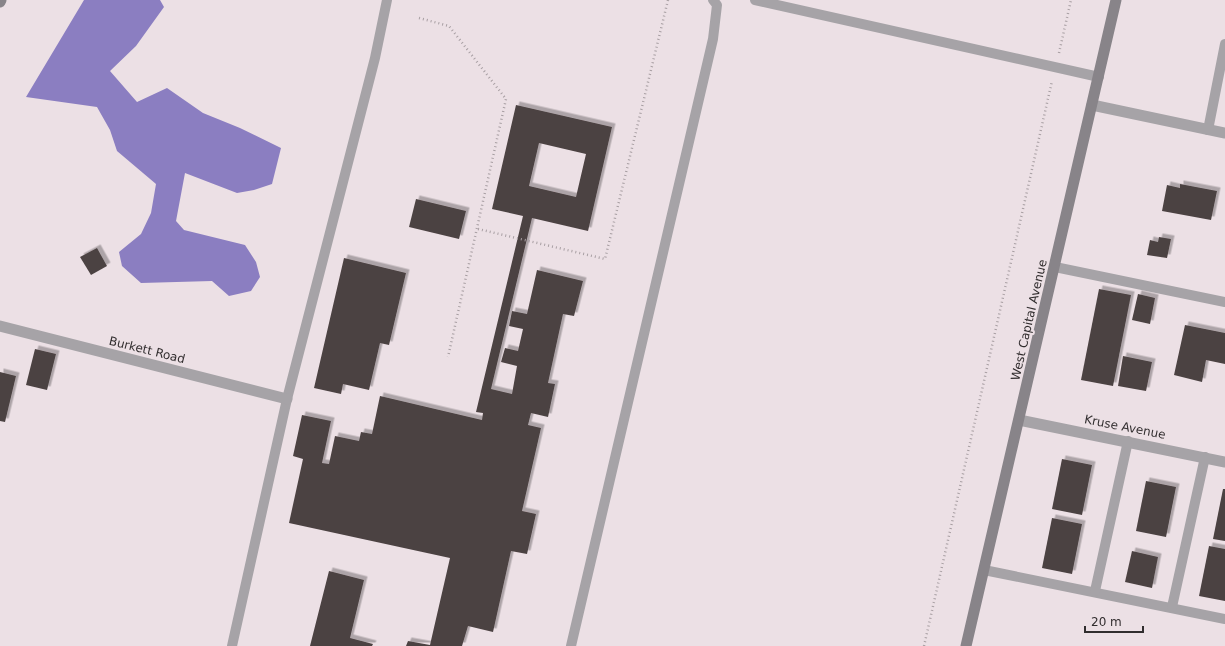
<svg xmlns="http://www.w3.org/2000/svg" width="1225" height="646" font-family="'DejaVu Sans',sans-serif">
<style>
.water{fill:#8b7ec1}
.building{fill:#4c4242;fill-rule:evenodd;filter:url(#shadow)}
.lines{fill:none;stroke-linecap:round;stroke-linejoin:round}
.path{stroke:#a89fa3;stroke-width:2.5;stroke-dasharray:1 3;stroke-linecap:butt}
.service{stroke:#a6a3a7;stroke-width:10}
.minor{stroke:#a6a3a7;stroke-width:11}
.secondary{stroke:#888489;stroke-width:11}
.labels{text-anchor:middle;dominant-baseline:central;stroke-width:4;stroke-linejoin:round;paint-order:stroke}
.street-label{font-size:12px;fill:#312d2e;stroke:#ece0e5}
</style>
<defs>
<filter id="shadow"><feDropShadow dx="3.5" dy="-3.5" stdDeviation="0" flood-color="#0004"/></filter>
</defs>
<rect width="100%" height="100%" fill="#ece0e5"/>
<path class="water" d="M 84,0 L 160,0 L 164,7 L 136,46 L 110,71 L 137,102 L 167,88 L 203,113 L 240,128 L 281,148 L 272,184 L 254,190 L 237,193 L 185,173 L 176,221 L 184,230 L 245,245 L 256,262 L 260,277 L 251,291 L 229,296 L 212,281 L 141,283 L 122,266 L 119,252 L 141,234 L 151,213 L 156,184 L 117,151 L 110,130 L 97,107 L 26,97 Z"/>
<g class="building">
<path d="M 516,105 L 612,127 L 588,231 L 532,218 L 491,389 L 512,394 L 517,366 L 501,362 L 505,348 L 518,351 L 523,329 L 509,326 L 512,311 L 527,314 L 537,270 L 583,281 L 574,316 L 563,314 L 548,383 L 555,384 L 548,417 L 531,413 L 528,425 L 541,428 L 522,511 L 536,514 L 527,554 L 511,551 L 493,632 L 468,626 L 462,646 L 406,646 L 408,641 L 430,645 L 450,558 L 289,523 L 303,459 L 293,456 L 302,415 L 331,421 L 322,463 L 329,464 L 335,436 L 359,441 L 361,432 L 372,434 L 380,396 L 482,420 L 483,413 L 476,412 L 523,216 L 492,209 ZM 539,143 L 586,154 L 576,197 L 529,186 Z"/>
<path d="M 1180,184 L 1217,191 L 1211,220 L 1162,211 L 1167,185 L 1180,188 Z"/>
<path d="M 416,199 L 466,211 L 459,239 L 409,227 Z"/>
<path d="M 1159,237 L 1171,239 L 1167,258 L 1147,255 L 1150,240 L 1158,242 Z"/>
<path d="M 97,248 L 107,266 L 91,275 L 80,257 Z"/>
<path d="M 344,258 L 406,273 L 389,345 L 380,343 L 369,390 L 343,384 L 341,394 L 314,388 Z"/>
<path d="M 1099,289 L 1131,295 L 1113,386 L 1081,380 Z"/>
<path d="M 1138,294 L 1155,298 L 1150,324 L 1132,320 Z"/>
<path d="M 1185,325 L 1225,333 L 1225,364 L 1206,360 L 1202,382 L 1174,375 Z"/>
<path d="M 35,349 L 56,354 L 47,390 L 26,385 Z"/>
<path d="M 1123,356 L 1152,362 L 1146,391 L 1118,386 Z"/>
<path d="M 0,372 L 16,376 L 5,422 L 0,421 Z"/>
<path d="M 1062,459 L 1092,465 L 1082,515 L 1052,509 Z"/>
<path d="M 1146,481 L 1176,487 L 1166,537 L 1136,531 Z"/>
<path d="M 1223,489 L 1225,489 L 1225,541 L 1213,539 Z"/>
<path d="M 1052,518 L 1082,524 L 1072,574 L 1042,568 Z"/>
<path d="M 1209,546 L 1225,549 L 1225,601 L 1199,596 Z"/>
<path d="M 1132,551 L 1158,557 L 1152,588 L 1125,582 Z"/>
<path d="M 329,571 L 364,580 L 350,638 L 373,644 L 372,646 L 310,646 Z"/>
</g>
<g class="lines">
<g class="path">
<path d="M 419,18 L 449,26 L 506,99 L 448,357"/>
<path d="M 1059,53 L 1071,0"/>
<path d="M 478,229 L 605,259 L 668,0"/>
<path d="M 924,646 L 1052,81"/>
</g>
<g class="service">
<path d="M 755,0 L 1099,77"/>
<path d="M 1208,130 L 1225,44"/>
<path d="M 1055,267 L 1225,302"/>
<path d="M 984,570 L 1225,619"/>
<path d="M 1095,591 L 1128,441"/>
<path d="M 1172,607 L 1205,457"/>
<path d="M 232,646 L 287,399 L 375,58 L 387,0"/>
<path d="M 571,646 L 713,39 L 717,5 L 713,0"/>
</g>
<g class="minor">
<path d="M 1092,105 L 1225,133"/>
<path d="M 0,326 L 287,399"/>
<path d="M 1019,420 L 1225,462"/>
</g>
<g class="secondary">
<path d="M 0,2 L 1,0"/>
<path d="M 966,646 L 1116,0"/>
</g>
</g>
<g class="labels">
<g class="street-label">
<text transform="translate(1029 320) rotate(-77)">West Capital Avenue</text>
<text transform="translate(147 350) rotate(14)">Burkett Road</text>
<text transform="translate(1125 427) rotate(11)">Kruse Avenue</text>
</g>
</g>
<path d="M1085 626v6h58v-6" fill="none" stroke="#312d2e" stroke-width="2"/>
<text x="1091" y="626" font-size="12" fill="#312d2e" stroke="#ece0e5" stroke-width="3" paint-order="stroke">20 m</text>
</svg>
